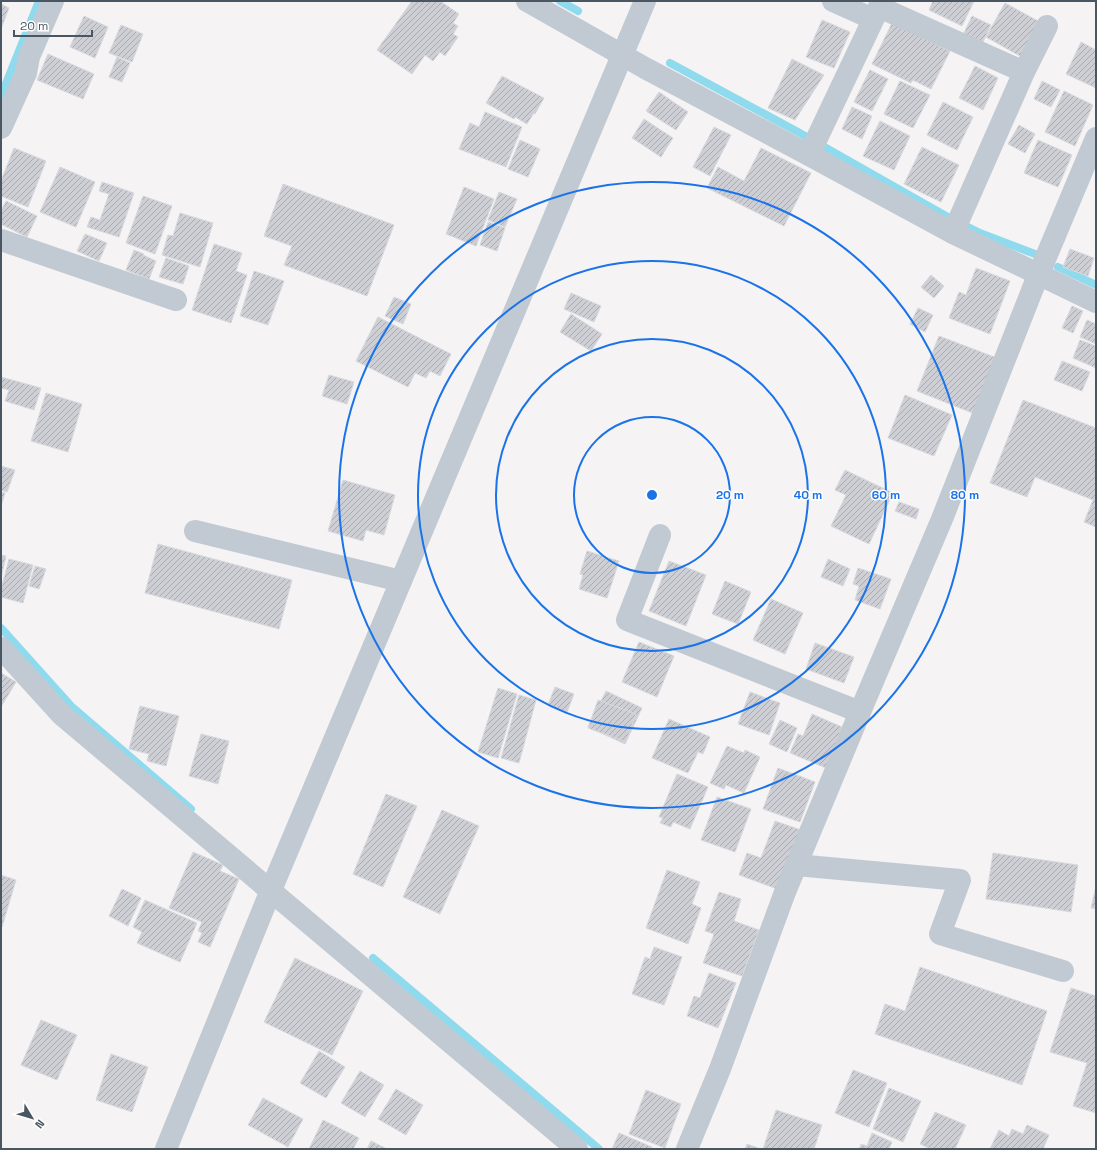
<svg xmlns="http://www.w3.org/2000/svg" width="1097" height="1150" font-family="'Space Grotesk',sans-serif">
<style>
.lines{fill:none;stroke-linecap:round;stroke-linejoin:round}
.stream{stroke:#90daee;stroke-width:8}
.building{fill:url(#building-hatch);stroke:#d7d9de}
.minor{stroke:#c1cad2;stroke-width:22}
.ring{fill:none;stroke:#1a73e8;stroke-width:2}
.centre{fill:#1a73e8;stroke:#fff;stroke-width:2}
.ring-label{font-size:12px;text-anchor:middle;font-weight:bold;fill:#1a73e8;stroke:#fff;stroke-width:3;stroke-linejoin:round;paint-order:stroke}
</style>
<defs>
<pattern id="building-hatch" width="6" height="6" patternUnits="userSpaceOnUse"><rect width="6" height="6" fill="#cdcfd5"/><path d="M-1 1l2-2M0 6l6-6M5 7l2-2" fill="none" stroke="#a8abb0"/></pattern>
</defs>
<rect width="100%" height="100%" fill="#f5f3f3"/>
<g class="lines">
<g class="stream">
<path d="M 560,1 L 578,11"/>
<path d="M 670,63 L 798,132 L 946,216 L 980,233 L 1035,254"/>
<path d="M 1,96 L 39,1"/>
<path d="M 1058,267 L 1096,285"/>
<path d="M 1,628 L 71,706 L 191,809"/>
<path d="M 373,958 L 599,1149"/>
</g>
</g>
<g class="building">
<path d="M 412,1 L 440,1 L 459,14 L 453,23 L 458,26 L 453,34 L 458,37 L 445,56 L 440,52 L 433,61 L 425,55 L 412,74 L 377,50 Z"/>
<path d="M 933,1 L 974,1 L 962,26 L 929,10 Z"/>
<path d="M 1005,3 L 1040,22 L 1020,56 L 986,37 Z"/>
<path d="M 1,4 L 9,8 L 1,29 Z"/>
<path d="M 84,16 L 108,27 L 95,58 L 70,47 Z"/>
<path d="M 972,16 L 991,25 L 982,44 L 963,35 Z"/>
<path d="M 822,20 L 850,32 L 834,68 L 806,57 Z"/>
<path d="M 892,23 L 950,51 L 931,89 L 913,80 L 911,83 L 872,64 Z"/>
<path d="M 121,25 L 143,34 L 132,62 L 109,53 Z"/>
<path d="M 1081,42 L 1096,50 L 1096,88 L 1066,74 Z"/>
<path d="M 48,54 L 94,74 L 83,99 L 37,80 Z"/>
<path d="M 117,57 L 130,63 L 122,82 L 109,77 Z"/>
<path d="M 792,59 L 824,75 L 795,120 L 768,108 Z"/>
<path d="M 975,66 L 998,78 L 983,110 L 959,98 Z"/>
<path d="M 870,70 L 888,79 L 872,111 L 854,102 Z"/>
<path d="M 502,76 L 544,98 L 535,114 L 534,113 L 527,124 L 515,117 L 514,119 L 486,103 Z"/>
<path d="M 900,81 L 930,95 L 913,128 L 884,114 Z"/>
<path d="M 1042,81 L 1060,90 L 1051,107 L 1034,99 Z"/>
<path d="M 1064,91 L 1093,105 L 1075,146 L 1045,132 Z"/>
<path d="M 659,92 L 688,112 L 676,130 L 646,111 Z"/>
<path d="M 943,102 L 973,117 L 957,150 L 927,135 Z"/>
<path d="M 852,107 L 872,116 L 862,139 L 842,129 Z"/>
<path d="M 485,112 L 522,127 L 506,167 L 459,149 L 470,123 L 479,127 Z"/>
<path d="M 644,119 L 673,138 L 661,157 L 632,138 Z"/>
<path d="M 880,121 L 910,136 L 894,170 L 863,156 Z"/>
<path d="M 1019,125 L 1035,134 L 1025,153 L 1008,144 Z"/>
<path d="M 714,127 L 731,135 L 710,176 L 693,167 Z"/>
<path d="M 520,140 L 540,149 L 528,177 L 508,169 Z"/>
<path d="M 1038,140 L 1072,155 L 1058,187 L 1024,173 Z"/>
<path d="M 922,147 L 959,165 L 941,202 L 904,184 Z"/>
<path d="M 14,148 L 46,161 L 28,207 L 1,196 L 1,181 Z"/>
<path d="M 761,148 L 811,173 L 784,226 L 707,188 L 718,167 L 744,181 Z"/>
<path d="M 60,167 L 95,182 L 76,227 L 40,212 Z"/>
<path d="M 102,182 L 134,193 L 119,237 L 87,227 L 91,217 L 100,220 L 109,194 L 99,191 Z"/>
<path d="M 283,184 L 394,225 L 367,296 L 284,265 L 292,246 L 264,236 Z"/>
<path d="M 464,187 L 494,199 L 476,246 L 446,234 Z"/>
<path d="M 499,192 L 517,199 L 505,227 L 488,220 Z"/>
<path d="M 143,196 L 172,206 L 155,254 L 126,243 Z"/>
<path d="M 6,201 L 37,216 L 27,237 L 1,224 L 1,211 Z"/>
<path d="M 180,213 L 213,223 L 200,267 L 162,255 L 168,235 L 173,236 Z"/>
<path d="M 488,222 L 505,228 L 497,251 L 480,245 Z"/>
<path d="M 85,234 L 107,243 L 99,261 L 77,251 Z"/>
<path d="M 214,244 L 242,253 L 236,271 L 247,275 L 231,323 L 192,310 Z"/>
<path d="M 1070,249 L 1094,258 L 1088,276 L 1063,267 Z"/>
<path d="M 134,250 L 144,254 L 143,255 L 156,261 L 149,279 L 126,270 Z"/>
<path d="M 166,258 L 189,266 L 183,284 L 159,277 Z"/>
<path d="M 976,268 L 1010,281 L 990,334 L 949,318 L 959,292 L 966,295 Z"/>
<path d="M 254,271 L 284,281 L 268,325 L 240,316 Z"/>
<path d="M 931,275 L 944,286 L 934,298 L 921,287 Z"/>
<path d="M 571,293 L 601,306 L 594,322 L 564,309 Z"/>
<path d="M 394,297 L 411,304 L 403,324 L 385,316 Z"/>
<path d="M 1072,306 L 1083,311 L 1073,333 L 1062,328 Z"/>
<path d="M 918,308 L 933,315 L 925,332 L 910,324 Z"/>
<path d="M 571,314 L 602,334 L 591,351 L 560,332 Z"/>
<path d="M 378,317 L 451,354 L 440,376 L 430,371 L 426,378 L 415,373 L 408,387 L 356,361 Z"/>
<path d="M 1087,320 L 1096,324 L 1096,344 L 1080,337 Z"/>
<path d="M 939,336 L 997,358 L 975,414 L 917,391 Z"/>
<path d="M 1080,340 L 1096,346 L 1096,368 L 1073,358 Z"/>
<path d="M 1062,361 L 1090,372 L 1082,391 L 1054,380 Z"/>
<path d="M 329,375 L 354,382 L 347,404 L 322,396 Z"/>
<path d="M 1,377 L 41,388 L 34,410 L 5,401 L 9,390 L 1,388 Z"/>
<path d="M 46,393 L 82,404 L 68,452 L 31,441 Z"/>
<path d="M 905,395 L 952,415 L 934,456 L 888,438 Z"/>
<path d="M 1023,400 L 1096,428 L 1096,527 L 1084,522 L 1093,500 L 1035,477 L 1027,497 L 990,483 Z"/>
<path d="M 1,466 L 15,470 L 7,492 L 1,490 Z"/>
<path d="M 845,470 L 893,493 L 869,544 L 831,526 L 846,495 L 835,490 Z"/>
<path d="M 343,480 L 395,495 L 384,535 L 366,530 L 363,541 L 328,531 Z"/>
<path d="M 1,492 L 5,493 L 1,506 Z"/>
<path d="M 899,502 L 919,509 L 916,519 L 895,511 Z"/>
<path d="M 158,544 L 292,580 L 279,629 L 145,593 Z"/>
<path d="M 587,551 L 619,561 L 607,598 L 579,589 L 583,575 L 580,574 Z"/>
<path d="M 1,555 L 6,556 L 1,578 Z"/>
<path d="M 9,559 L 33,565 L 23,603 L 1,597 L 1,589 Z"/>
<path d="M 828,559 L 850,569 L 843,586 L 821,577 Z"/>
<path d="M 669,561 L 706,575 L 686,626 L 649,611 Z"/>
<path d="M 35,566 L 46,569 L 39,589 L 29,586 Z"/>
<path d="M 858,568 L 891,579 L 880,609 L 855,600 L 859,586 L 853,584 Z"/>
<path d="M 725,581 L 751,592 L 738,624 L 712,614 Z"/>
<path d="M 771,599 L 803,613 L 785,654 L 753,640 Z"/>
<path d="M 639,642 L 674,656 L 657,697 L 622,682 Z"/>
<path d="M 815,643 L 854,657 L 844,683 L 806,669 Z"/>
<path d="M 1,673 L 16,682 L 1,707 Z"/>
<path d="M 555,687 L 574,694 L 567,712 L 548,705 Z"/>
<path d="M 498,688 L 517,694 L 498,758 L 478,752 Z"/>
<path d="M 606,691 L 642,708 L 625,744 L 588,727 Z"/>
<path d="M 750,692 L 780,703 L 769,735 L 738,724 Z"/>
<path d="M 519,695 L 536,700 L 519,763 L 501,758 Z"/>
<path d="M 598,700 L 636,714 L 626,742 L 588,728 Z"/>
<path d="M 140,706 L 179,716 L 166,766 L 147,761 L 149,754 L 129,749 Z"/>
<path d="M 812,714 L 842,727 L 826,768 L 790,753 L 798,734 L 803,736 Z"/>
<path d="M 669,719 L 710,737 L 703,754 L 698,752 L 688,773 L 652,758 Z"/>
<path d="M 780,720 L 797,728 L 787,752 L 769,744 Z"/>
<path d="M 201,734 L 229,741 L 218,784 L 189,776 Z"/>
<path d="M 727,746 L 744,753 L 745,750 L 760,757 L 744,793 L 726,785 L 724,789 L 710,783 Z"/>
<path d="M 778,768 L 815,782 L 800,822 L 763,809 Z"/>
<path d="M 677,774 L 708,787 L 690,829 L 673,822 L 671,827 L 660,823 L 663,818 L 659,817 Z"/>
<path d="M 386,794 L 417,806 L 383,887 L 353,874 Z"/>
<path d="M 717,797 L 751,809 L 735,852 L 701,840 Z"/>
<path d="M 442,810 L 479,826 L 440,914 L 403,897 Z"/>
<path d="M 775,821 L 801,830 L 780,890 L 739,875 L 747,853 L 761,858 Z"/>
<path d="M 193,852 L 223,865 L 220,871 L 239,879 L 210,947 L 198,942 L 202,933 L 198,931 L 202,922 L 169,908 Z"/>
<path d="M 993,853 L 1078,865 L 1071,912 L 986,899 Z"/>
<path d="M 667,870 L 700,882 L 692,904 L 701,908 L 688,944 L 646,928 Z"/>
<path d="M 1,875 L 16,880 L 2,927 L 1,926 Z"/>
<path d="M 1096,886 L 1096,909 L 1091,908 Z"/>
<path d="M 122,889 L 141,898 L 128,926 L 109,916 Z"/>
<path d="M 719,892 L 741,899 L 734,921 L 759,930 L 742,976 L 703,963 L 714,934 L 705,931 Z"/>
<path d="M 145,900 L 197,923 L 180,962 L 137,943 L 142,932 L 133,927 Z"/>
<path d="M 654,947 L 682,957 L 664,1005 L 632,994 L 645,957 L 650,959 Z"/>
<path d="M 295,958 L 363,991 L 332,1055 L 264,1022 Z"/>
<path d="M 920,967 L 1047,1011 L 1022,1085 L 875,1034 L 885,1004 L 905,1011 Z"/>
<path d="M 709,973 L 736,983 L 718,1028 L 687,1016 L 694,996 L 700,998 Z"/>
<path d="M 1071,988 L 1096,996 L 1096,1113 L 1073,1106 L 1087,1063 L 1050,1052 Z"/>
<path d="M 41,1020 L 77,1035 L 57,1080 L 21,1065 Z"/>
<path d="M 319,1051 L 345,1067 L 326,1098 L 300,1083 Z"/>
<path d="M 111,1054 L 148,1067 L 132,1112 L 96,1100 Z"/>
<path d="M 853,1070 L 887,1083 L 869,1127 L 835,1113 Z"/>
<path d="M 360,1071 L 384,1085 L 365,1117 L 341,1103 Z"/>
<path d="M 889,1088 L 921,1101 L 903,1142 L 873,1129 Z"/>
<path d="M 396,1089 L 423,1105 L 406,1135 L 378,1119 Z"/>
<path d="M 646,1090 L 681,1104 L 665,1148 L 629,1134 Z"/>
<path d="M 263,1098 L 303,1119 L 288,1147 L 248,1125 Z"/>
<path d="M 776,1110 L 822,1125 L 814,1149 L 763,1149 Z"/>
<path d="M 935,1112 L 966,1125 L 955,1149 L 931,1149 L 920,1144 Z"/>
<path d="M 323,1120 L 359,1138 L 353,1149 L 309,1149 Z"/>
<path d="M 1027,1125 L 1049,1135 L 1043,1149 L 990,1149 L 999,1130 L 1009,1136 L 1012,1129 L 1023,1134 Z"/>
<path d="M 619,1133 L 652,1147 L 651,1149 L 612,1149 Z"/>
<path d="M 872,1133 L 892,1142 L 889,1149 L 859,1149 L 861,1144 L 867,1146 Z"/>
<path d="M 371,1141 L 387,1149 L 367,1149 Z"/>
<path d="M 747,1144 L 761,1149 L 745,1149 Z"/>
</g>
<g class="lines">
<g class="minor">
<path d="M 527,1 L 645,68 L 809,155 L 953,233 L 1096,302"/>
<path d="M 833,1 L 873,19"/>
<path d="M 879,7 L 1024,72"/>
<path d="M 1,128 L 26,73 L 29,57 L 53,1"/>
<path d="M 809,155 L 882,1"/>
<path d="M 953,233 L 1024,72 L 1047,26"/>
<path d="M 1,240 L 176,300"/>
<path d="M 195,531 L 401,581"/>
<path d="M 660,535 L 627,620 L 860,712"/>
<path d="M 1,648 L 62,715 L 577,1149"/>
<path d="M 796,865 L 960,880 L 940,934 L 1063,971"/>
<path d="M 166,1149 L 271,890 L 645,1"/>
<path d="M 687,1149 L 720,1069 L 785,892 L 860,712 L 942,519 L 1033,288 L 1096,138"/>
</g>
</g>
<g class="ring">
<circle cx="652" cy="495" r="78"/>
<circle cx="652" cy="495" r="156"/>
<circle cx="652" cy="495" r="234"/>
<circle cx="652" cy="495" r="313"/>
</g>
<circle cx="652" cy="495" r="6" class="centre"/>
<g class="ring-label">
<text x="730" y="499">20 m</text>
<text x="808" y="499">40 m</text>
<text x="886" y="499">60 m</text>
<text x="965" y="499">80 m</text>
</g>
<rect width="1097" height="1150" fill="none" stroke="#4a5661" stroke-width="4"/>
<g transform="translate(32 1118) rotate(128)" stroke="#ffffff" stroke-width="3" paint-order="stroke">
<path d="M0-3L7 15L0 10L-7 15Z" fill="#4a5661"/>
<text y="-6" font-size="11" font-weight="bold" text-anchor="middle" fill="#4a5661">N</text>
</g>
<path d="M14 30v6h78v-6" fill="none" stroke="#4a5661" stroke-width="2"/>
<text x="20" y="30" font-size="12" fill="#4a5661" stroke="#ffffff" stroke-width="3" paint-order="stroke">20 m</text>
</svg>
